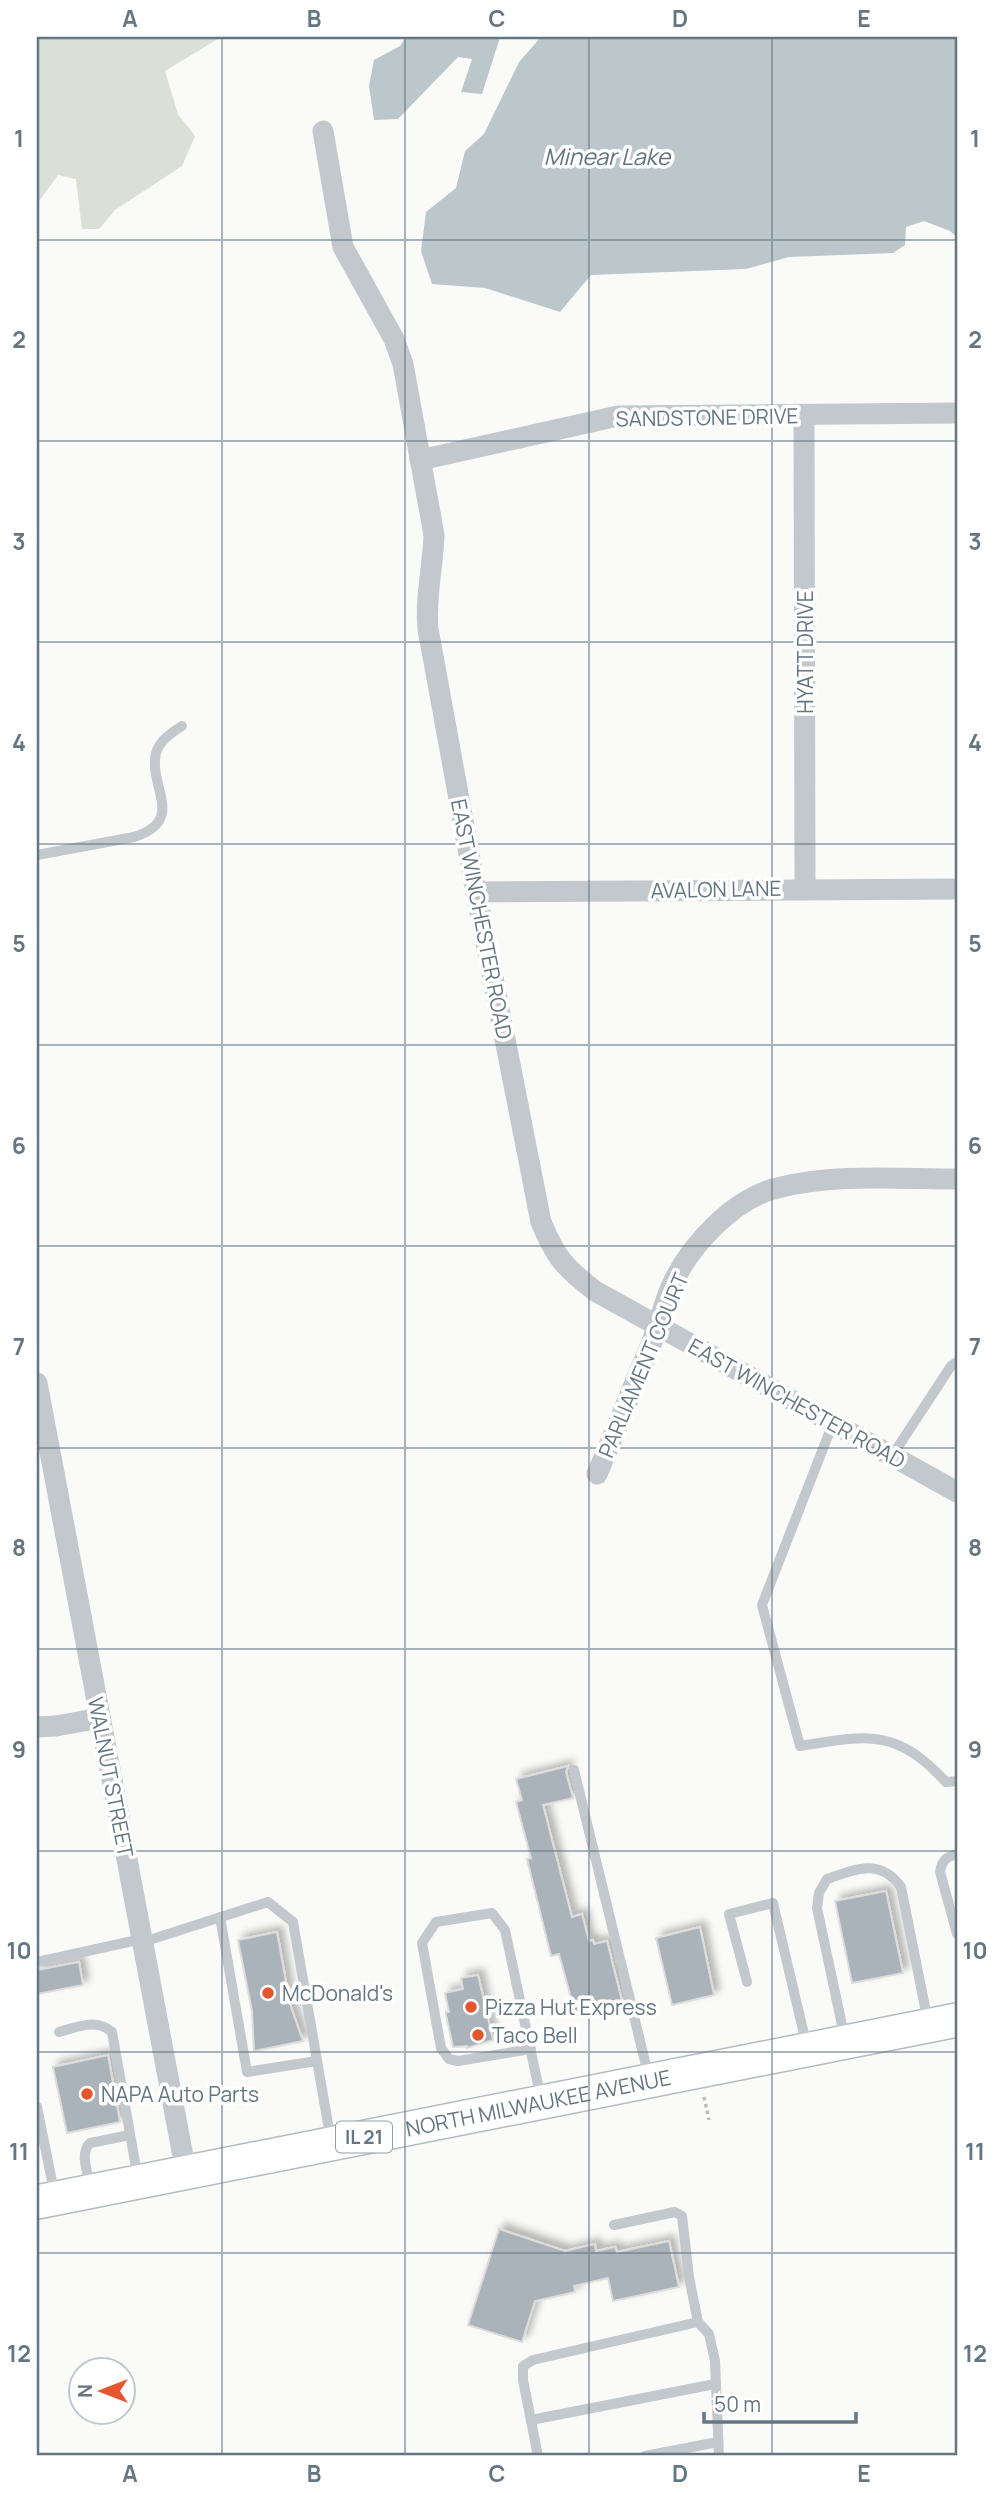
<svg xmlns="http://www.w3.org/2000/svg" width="994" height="2493" font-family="Manrope,sans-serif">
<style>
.green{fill:#dadfd7}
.water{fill:#bbc7cb}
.building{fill:#aab3b9;stroke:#dcdcda;stroke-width:2;filter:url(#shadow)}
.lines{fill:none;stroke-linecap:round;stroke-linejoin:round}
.primary-casing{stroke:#b5babe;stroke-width:36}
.path{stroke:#bbbfc2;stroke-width:3.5;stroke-dasharray:3.5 3.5;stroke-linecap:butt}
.lane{stroke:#c3c8cc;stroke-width:10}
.street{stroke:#c3c8cc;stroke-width:21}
.primary{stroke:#fff;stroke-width:33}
.grid{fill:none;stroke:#657683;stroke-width:2;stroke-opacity:0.55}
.poi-dot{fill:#e4572e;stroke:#fff;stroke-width:2.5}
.labels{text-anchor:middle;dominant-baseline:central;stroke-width:7;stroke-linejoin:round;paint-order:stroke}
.shield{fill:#fff;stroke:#939fa8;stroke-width:2}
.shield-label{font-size:19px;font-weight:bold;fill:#657683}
.street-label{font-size:21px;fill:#657683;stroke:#fff}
.poi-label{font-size:21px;fill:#657683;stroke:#fff;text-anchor:start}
.water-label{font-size:23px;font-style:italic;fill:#60757c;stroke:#fff}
.neatline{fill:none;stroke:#657683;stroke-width:2.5}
.grid-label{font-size:23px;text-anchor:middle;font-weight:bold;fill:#657683}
</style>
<defs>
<filter id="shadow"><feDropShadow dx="5.5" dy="-5.5" stdDeviation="3.5" flood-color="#0004"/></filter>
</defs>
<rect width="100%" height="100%" fill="#fafaf8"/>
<path class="green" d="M 37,37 L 221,37 L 165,71 L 178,114 L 195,136 L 182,166 L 115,210 L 99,229 L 82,229 L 76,179 L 58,175 L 37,204 Z"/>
<g class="water">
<path d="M 406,37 L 500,37 L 482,94 L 461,92 L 472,59 L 458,57 L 398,119 L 374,120 L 369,86 L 374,60 L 400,46 Z"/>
<path d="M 541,37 L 957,37 L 957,237 L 950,231 L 924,221 L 906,227 L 905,245 L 893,253 L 789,257 L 746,269 L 591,275 L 560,312 L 485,288 L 432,284 L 421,251 L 426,212 L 456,188 L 465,151 L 484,134 L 519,62 Z"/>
</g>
<g class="building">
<path d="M 568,1766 L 566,1772 L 573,1798 L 543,1805 L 572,1917 L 582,1914 L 589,1941 L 593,1940 L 594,1944 L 607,1941 L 623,2005 L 576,2016 L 559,1954 L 551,1956 L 527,1859 L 531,1858 L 516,1802 L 522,1800 L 516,1779 Z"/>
<path d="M 886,1891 L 903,1973 L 852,1983 L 835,1901 Z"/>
<path d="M 700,1927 L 714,1995 L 672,2005 L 656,1938 Z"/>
<path d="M 277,1932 L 290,2004 L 303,2041 L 254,2051 L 252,2011 L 238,1940 Z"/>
<path d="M 79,1962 L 83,1985 L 37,1994 L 37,1970 Z"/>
<path d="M 478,1975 L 493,2040 L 467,2048 L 467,2046 L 453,2047 L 446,2015 L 446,2012 L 449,2012 L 445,1993 L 463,1989 L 461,1978 Z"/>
<path d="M 108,2055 L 120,2122 L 67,2133 L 53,2067 Z"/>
<path d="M 499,2229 L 565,2251 L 595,2244 L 596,2251 L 615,2247 L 617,2252 L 669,2241 L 679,2287 L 613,2301 L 608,2278 L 574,2286 L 575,2292 L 535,2301 L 522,2342 L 468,2325 Z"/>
</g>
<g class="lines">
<g class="primary-casing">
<g id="primary">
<path id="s1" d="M 37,2202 L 957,2020"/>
</g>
</g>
<path class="path" d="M 704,2097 L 709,2120"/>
<g class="lane">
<path d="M 37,855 L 134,837 C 187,820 148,787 156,753 C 159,741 172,732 182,726"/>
<path d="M 833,1423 L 762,1605 L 800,1746 C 868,1735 896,1728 946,1782 L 957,1781"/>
<path d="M 892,1456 L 951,1366 L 957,1362"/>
<path d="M 574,1770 L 649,2078"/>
<path d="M 957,1854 C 946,1857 942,1860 940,1872 L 957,1934"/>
<path d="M 220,1917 L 247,2072 L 317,2061"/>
<path d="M 143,1942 L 268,1902 L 293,1922 L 331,2141"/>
<path d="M 37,1962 L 142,1939"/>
<path d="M 747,1982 L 729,1914 L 773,1903 L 807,2047"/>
<path d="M 59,2032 C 78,2027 96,2018 112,2032 L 138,2179"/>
<path d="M 845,2039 L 817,1908 L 819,1893 L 827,1879 C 856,1869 880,1858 901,1887 L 928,2022"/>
<path d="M 531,2049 L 458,2061 L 449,2059 L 441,2048 L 422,1943 L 436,1922 L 492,1913 L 505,1930 L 541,2099"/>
<path d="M 37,2107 L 55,2196"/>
<path d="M 91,2187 C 88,2173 79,2154 90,2143 L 130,2135"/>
<path d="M 614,2225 L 675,2212 L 682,2216 L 689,2277 L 698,2322 L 709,2334 L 715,2361 L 719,2456"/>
<path d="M 531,2420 L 715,2384"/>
<path d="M 538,2456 L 523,2380 L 523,2366 L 533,2360 L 698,2322"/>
<path d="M 645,2456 L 718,2442"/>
</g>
<g class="street">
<path d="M 323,131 L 343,247 L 394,339 L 403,364 L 434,535 C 433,567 425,597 428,629 L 476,892 L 541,1222 C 556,1258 564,1267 595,1291 L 957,1492"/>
<path d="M 804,415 L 805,889"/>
<path d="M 420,460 L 618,416 L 957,413"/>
<path d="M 476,892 L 957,889"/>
<path d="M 37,1383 L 186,2172"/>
<path d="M 597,1474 C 615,1432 632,1389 650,1347 C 658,1327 663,1306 671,1287 C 689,1246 733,1199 777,1188 C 833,1173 900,1179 957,1179"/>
<path d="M 37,1727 L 56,1726 L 100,1718"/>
</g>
<use href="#primary" class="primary"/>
</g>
<path class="grid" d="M 222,37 L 222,2456M 405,37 L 405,2456M 589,37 L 589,2456M 772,37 L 772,2456M 37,240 L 957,240M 37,441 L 957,441M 37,642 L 957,642M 37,844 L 957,844M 37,1045 L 957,1045M 37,1246 L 957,1246M 37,1448 L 957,1448M 37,1649 L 957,1649M 37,1851 L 957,1851M 37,2052 L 957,2052M 37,2253 L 957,2253"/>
<g class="poi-dot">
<circle cx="268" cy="1993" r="7"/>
<circle cx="471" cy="2007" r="7"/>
<circle cx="478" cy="2035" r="7"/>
<circle cx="87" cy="2094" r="7"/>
</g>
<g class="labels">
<rect class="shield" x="336" y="2121.5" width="56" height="31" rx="5"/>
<g class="shield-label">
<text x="364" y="2137">IL 21</text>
</g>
<g class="street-label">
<text transform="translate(707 417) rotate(-1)">SANDSTONE DRIVE</text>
<text transform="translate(805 652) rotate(-90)">HYATT DRIVE</text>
<text transform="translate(716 889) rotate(-1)">AVALON LANE</text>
<text transform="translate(482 919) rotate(79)">EAST WINCHESTER ROAD</text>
<text transform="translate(643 1365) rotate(-67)">PARLIAMENT COURT</text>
<text transform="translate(797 1403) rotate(29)">EAST WINCHESTER ROAD</text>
<text transform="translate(111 1777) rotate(79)">WALNUT STREET</text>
<text stroke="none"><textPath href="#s1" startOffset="511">NORTH MILWAUKEE AVENUE</textPath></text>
</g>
<g class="poi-label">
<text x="282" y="1993">McDonald's</text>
<text x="485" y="2007">Pizza Hut Express</text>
<text x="492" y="2035">Taco Bell</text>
<text x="101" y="2094">NAPA Auto Parts</text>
</g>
<g class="water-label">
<text x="607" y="156">Minear Lake</text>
</g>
</g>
<rect width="994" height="2493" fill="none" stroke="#ffffff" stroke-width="77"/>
<g transform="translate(102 2391) rotate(270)"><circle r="33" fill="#ffffff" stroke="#c1c8cd" stroke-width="2"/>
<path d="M0-5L12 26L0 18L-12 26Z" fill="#e4572e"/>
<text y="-10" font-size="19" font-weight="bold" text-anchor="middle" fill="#657683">N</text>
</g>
<path d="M704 2412v10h152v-10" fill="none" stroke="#657683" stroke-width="3.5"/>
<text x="714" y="2412" font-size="21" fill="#657683" stroke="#ffffff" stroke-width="5" paint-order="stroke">50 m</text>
<rect x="38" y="38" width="918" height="2416" class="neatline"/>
<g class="grid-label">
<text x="130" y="27">A</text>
<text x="314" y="27">B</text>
<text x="497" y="27">C</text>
<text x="680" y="27">D</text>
<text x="864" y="27">E</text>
<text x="19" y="147">1</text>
<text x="975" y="147">1</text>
<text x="19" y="348">2</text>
<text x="975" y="348">2</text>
<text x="19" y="550">3</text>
<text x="975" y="550">3</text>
<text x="19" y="751">4</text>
<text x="975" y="751">4</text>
<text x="19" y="952">5</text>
<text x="975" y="952">5</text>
<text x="19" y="1154">6</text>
<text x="975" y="1154">6</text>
<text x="19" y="1355">7</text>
<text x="975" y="1355">7</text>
<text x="19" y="1556">8</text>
<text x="975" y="1556">8</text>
<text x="19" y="1758">9</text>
<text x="975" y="1758">9</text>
<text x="19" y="1959">10</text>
<text x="975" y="1959">10</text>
<text x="19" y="2160">11</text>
<text x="975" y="2160">11</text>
<text x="19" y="2362">12</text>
<text x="975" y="2362">12</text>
<text x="130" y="2482">A</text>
<text x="314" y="2482">B</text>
<text x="497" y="2482">C</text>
<text x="680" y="2482">D</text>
<text x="864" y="2482">E</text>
</g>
</svg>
